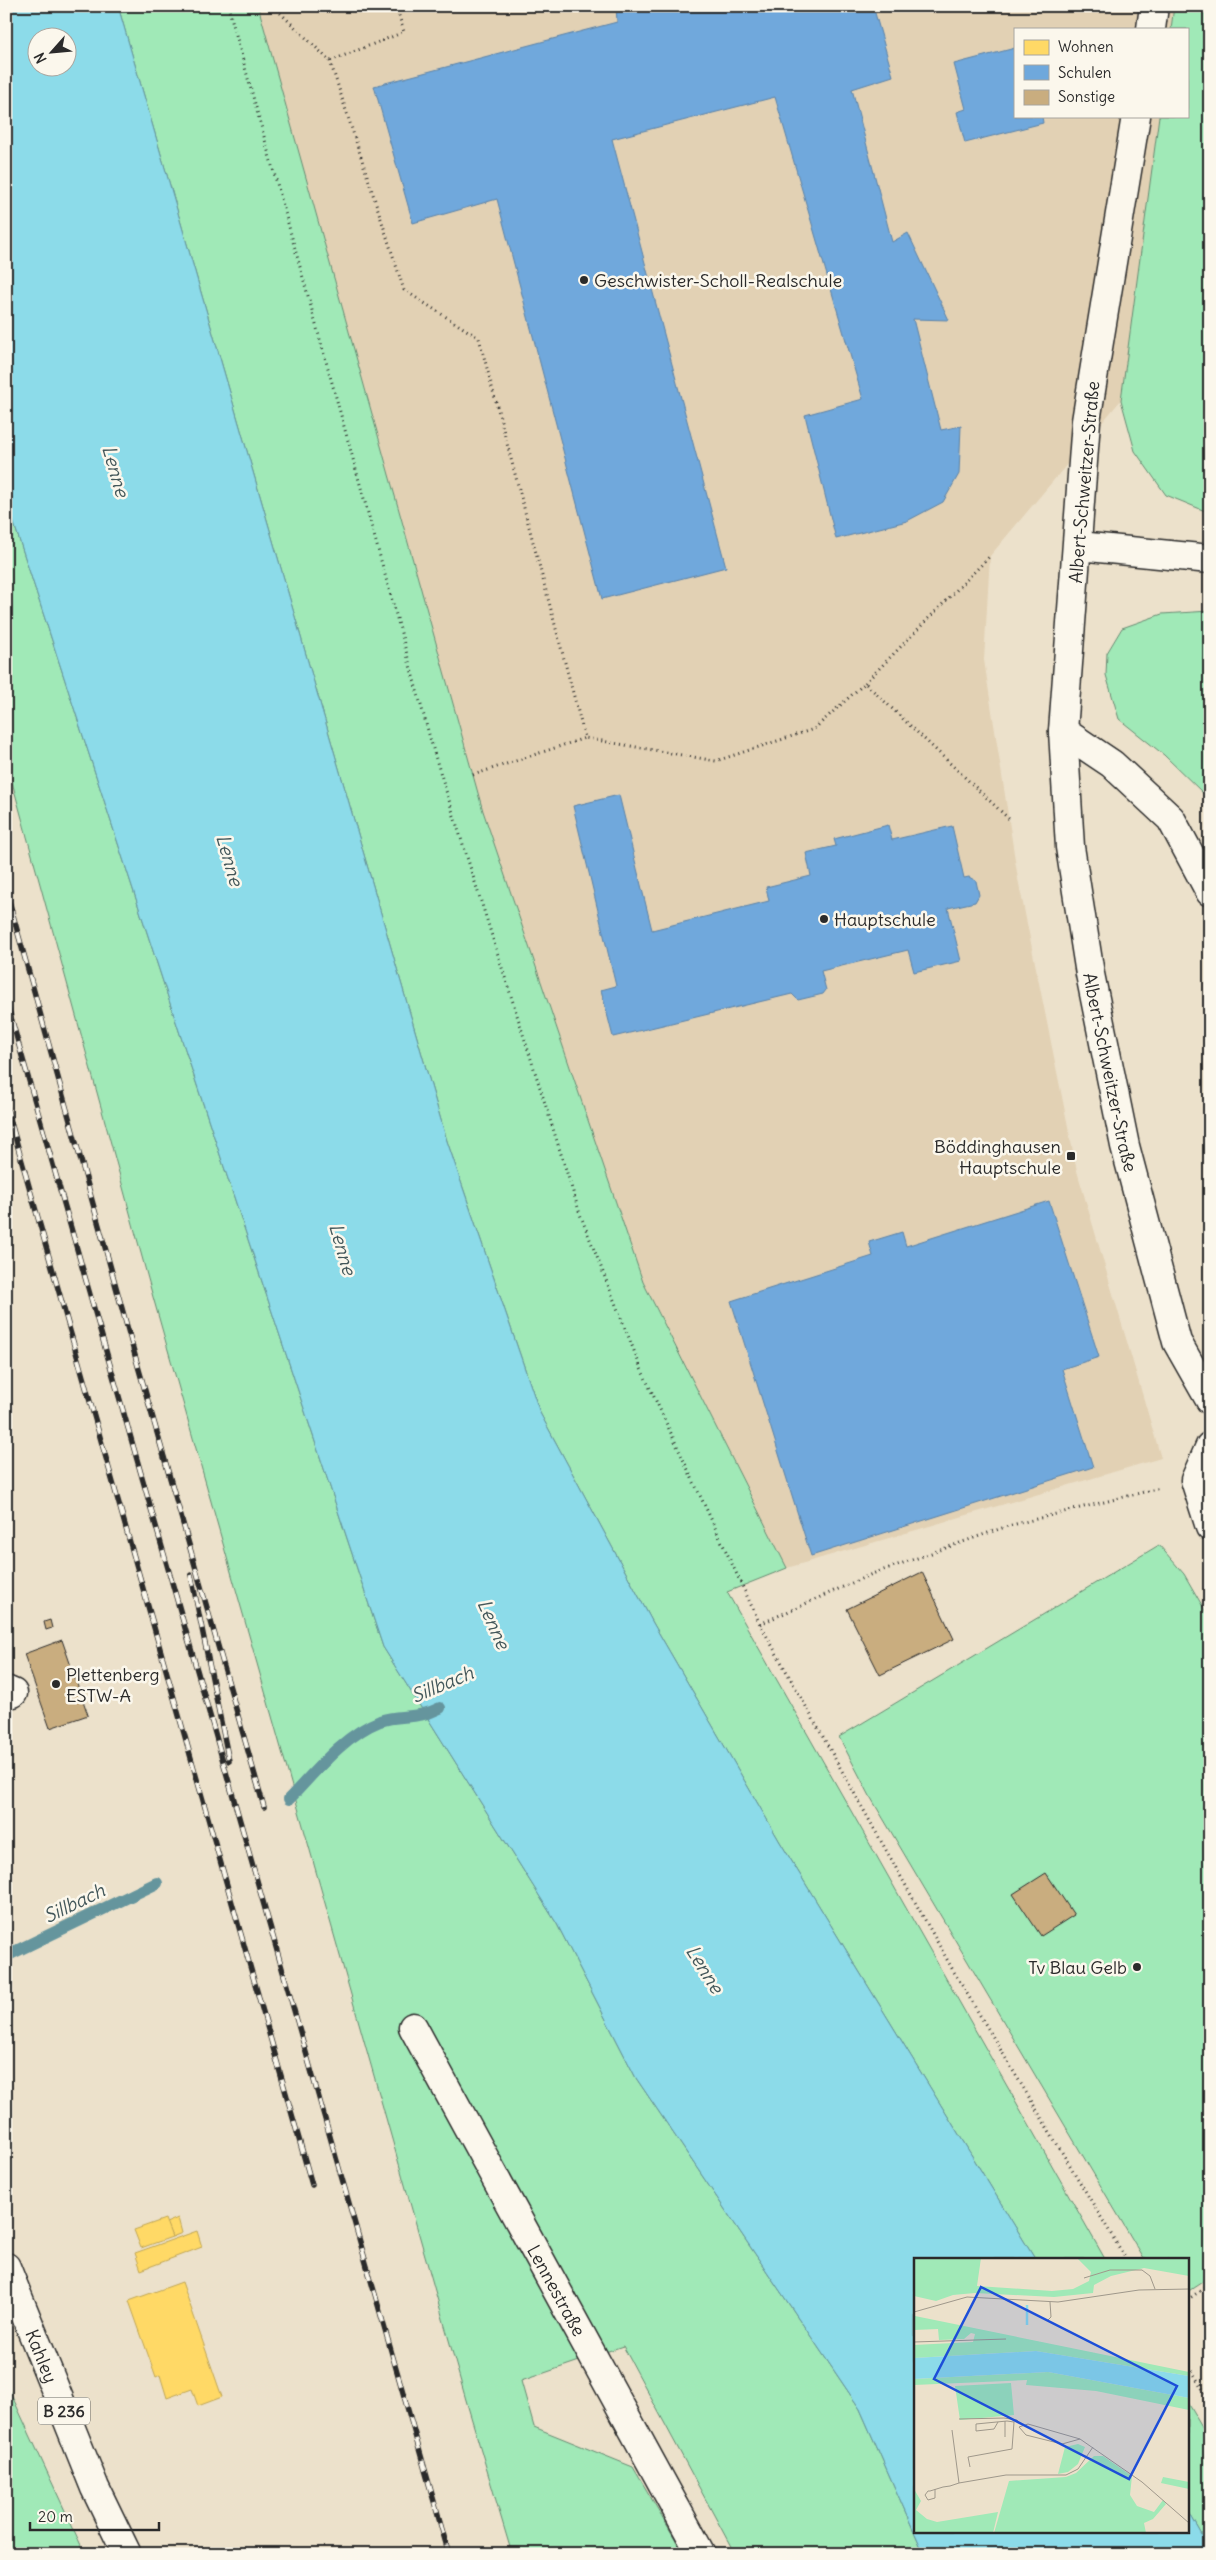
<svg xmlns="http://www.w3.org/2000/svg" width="1216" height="2560" font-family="Delius,sans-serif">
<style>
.built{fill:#e2d1b4}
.green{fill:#a0e9b7;stroke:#668a71}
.water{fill:#8cdbe9;stroke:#65959d;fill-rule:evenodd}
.homes{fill:#ffd966;stroke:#bfa554}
.schools{fill:#6fa8dc;stroke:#5b82a7}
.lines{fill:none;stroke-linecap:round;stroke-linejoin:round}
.stream{stroke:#65959d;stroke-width:12}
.building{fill:#c9ad7f;stroke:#2b2b2b}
.minor-casing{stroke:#2b2b2b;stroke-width:31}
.major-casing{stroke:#2b2b2b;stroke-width:31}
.path{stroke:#2b2b2b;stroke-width:3;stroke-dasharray:1 4;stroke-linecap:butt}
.minor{stroke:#fbf7ec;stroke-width:28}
.major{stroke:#fbf7ec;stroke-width:28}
.rail-casing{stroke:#2b2b2b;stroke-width:5.5}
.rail{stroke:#fbf7ec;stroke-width:4;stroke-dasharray:11;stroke-linecap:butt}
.poi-dot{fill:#2b2b2b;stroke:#fbf7ec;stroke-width:2}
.labels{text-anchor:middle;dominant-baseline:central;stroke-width:5;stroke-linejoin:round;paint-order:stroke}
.shield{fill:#fbf7ec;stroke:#696865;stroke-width:1}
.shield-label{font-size:16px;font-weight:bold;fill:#2b2b2b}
.poi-label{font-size:18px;fill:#2b2b2b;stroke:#fbf7ec;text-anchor:start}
.street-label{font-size:18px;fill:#2b2b2b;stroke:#fbf7ec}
.water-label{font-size:19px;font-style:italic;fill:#43575a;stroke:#fbf7ec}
.inset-river{fill:none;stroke:#8cdbe9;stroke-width:2.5}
.inset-road{fill:none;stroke:#9f988b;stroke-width:1}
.view{fill:#1d4ed8;fill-opacity:0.15;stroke:#1d4ed8;stroke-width:2.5}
.inset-edge{fill:none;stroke:#2b2b2b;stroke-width:2.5}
</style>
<rect width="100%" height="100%" fill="#ece1cb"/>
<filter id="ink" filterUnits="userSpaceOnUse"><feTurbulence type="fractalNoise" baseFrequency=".02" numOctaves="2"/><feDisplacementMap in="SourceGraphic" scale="10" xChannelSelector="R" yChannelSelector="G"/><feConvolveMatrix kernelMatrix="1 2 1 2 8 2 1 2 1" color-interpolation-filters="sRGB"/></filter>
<g filter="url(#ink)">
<path class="built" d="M 258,6 L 1174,6 L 1171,29 L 1015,29 L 1015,116 L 1159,116 L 1121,400 L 990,556 L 984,660 L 1018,879 L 1077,1171 L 1161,1458 L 787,1568 L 643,1282 L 483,811 Z"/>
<g class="green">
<path d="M 118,6 L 258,6 L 483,811 L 643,1282 L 787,1568 L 727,1592 L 1105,2259 L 1035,2259 L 780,1842 L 653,1623 L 540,1413 L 447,1141 Z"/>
<path d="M 1174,6 L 1210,6 L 1210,513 L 1166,495 L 1135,451 L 1121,400 L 1159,116 L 1187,116 L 1187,29 L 1171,29 Z"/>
<path d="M 6,499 L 181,1037 L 383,1647 L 557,1924 L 636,2078 L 860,2409 L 924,2554 L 735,2554 L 623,2346 L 521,2381 L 534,2427 L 633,2467 L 684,2554 L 512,2554 L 466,2400 L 153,1297 L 6,760 Z"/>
<path d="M 1210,611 L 1210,804 L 1207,797 L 1164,755 L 1119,719 L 1106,675 L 1107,653 L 1122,628 L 1162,614 Z"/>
<path d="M 1159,1545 L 1184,1574 L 1210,1619 L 1210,2277 L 1187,2292 L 1187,2259 L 1144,2259 L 871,1798 L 839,1737 Z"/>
<path d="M 6,2383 L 85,2554 L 6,2554 Z"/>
<path d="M 1187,2401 L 1210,2440 L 1210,2549 L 1187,2509 Z"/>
</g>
<path class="water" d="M 6,6 L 118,6 L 447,1141 L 540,1413 L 653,1623 L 780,1842 L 1035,2259 L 915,2259 L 915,2531 L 1187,2531 L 1187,2509 L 1210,2549 L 1210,2554 L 924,2554 L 860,2409 L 636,2078 L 557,1924 L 383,1647 L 181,1037 L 6,499 ZM 38,38 L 68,38 L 68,68 L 38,68 Z"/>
<g class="homes">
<path d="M 178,2218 L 182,2233 L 172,2237 L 166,2223 Z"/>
<path d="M 165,2219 L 172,2237 L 141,2248 L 134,2230 Z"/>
<path d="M 197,2231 L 202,2247 L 141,2270 L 135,2253 Z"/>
<path d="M 182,2282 L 222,2397 L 198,2406 L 192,2389 L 167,2398 L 160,2375 L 156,2377 L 129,2301 Z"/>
<path d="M 298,2548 L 299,2554 L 282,2554 Z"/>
</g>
<g class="schools">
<path d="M 616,6 L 873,6 L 893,76 L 852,89 L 892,242 L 908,233 L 949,320 L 913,319 L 941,430 L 961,426 L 959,474 L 943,502 L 907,521 L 836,539 L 805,415 L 863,399 L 775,97 L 612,139 L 726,567 L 602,599 L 497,199 L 413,223 L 374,86 L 617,22 Z"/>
<path d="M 1015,48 L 1015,116 L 1042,116 L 1043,123 L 965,143 L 957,112 L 966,109 L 954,64 Z"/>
<path d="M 619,795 L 652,930 L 769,901 L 766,887 L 811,876 L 806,853 L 836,846 L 834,839 L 888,825 L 892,840 L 952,826 L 964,878 L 969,877 L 976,881 L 979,895 L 975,902 L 948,908 L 961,961 L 914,972 L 908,950 L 821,971 L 826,990 L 823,994 L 798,1000 L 792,994 L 613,1037 L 601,990 L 616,986 L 573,806 Z"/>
<path d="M 1049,1201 L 1099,1357 L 1062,1369 L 1093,1467 L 811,1556 L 731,1301 L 873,1256 L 869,1242 L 902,1232 L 906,1246 Z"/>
</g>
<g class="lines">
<g class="stream">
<path d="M 289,1799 C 315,1772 344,1735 380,1721 C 400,1714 417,1720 440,1708"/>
<path d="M 6,1956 L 157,1883"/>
</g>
</g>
<g class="building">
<path d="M 922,1572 L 954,1639 L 880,1675 L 847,1609 Z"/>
<path d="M 50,1620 L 52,1628 L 46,1630 L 44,1622 Z"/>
<path d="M 62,1640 L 88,1715 L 50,1728 L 24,1654 Z"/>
<path d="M 1046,1873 L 1074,1915 L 1041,1936 L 1013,1894 Z"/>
</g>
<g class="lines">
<g class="minor-casing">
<g id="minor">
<path d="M 1151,29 L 1154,6"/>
<path id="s1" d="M 1136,116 L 1086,421 L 1063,731 L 1070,847 L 1090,974 L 1125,1146 L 1177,1342 L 1210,1400"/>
<path d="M 1079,546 L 1210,559"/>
<path d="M 1063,731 L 1112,764 L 1171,819 L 1210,892"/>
<path d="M 1210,1446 L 1195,1480 L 1210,1527"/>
<path d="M 6,1690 L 13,1693"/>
<path id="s2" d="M 413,2027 L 701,2554"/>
</g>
</g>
<g class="major-casing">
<g id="major">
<path id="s3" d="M 6,2267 L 95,2488 L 127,2554"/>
</g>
</g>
<g class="path">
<path d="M 228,6 L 435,756 L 580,1214 L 642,1371 L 760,1624 L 954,1972 L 1126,2259"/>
<path d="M 273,6 L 330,61 L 404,32 L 396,6"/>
<path d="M 330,61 L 404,290 L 479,338 L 585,738 L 716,761 L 814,729 L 865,683 L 1009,819"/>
<path d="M 865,683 L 990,556"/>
<path d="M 473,775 L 585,738"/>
<path d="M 760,1624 L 872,1574 L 1008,1526 L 1160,1488"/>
<path d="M 1187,2300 L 1210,2284"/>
<path d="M 1187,2362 L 1210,2402"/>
</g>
<use href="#minor" class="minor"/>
<use href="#major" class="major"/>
<g class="rail-casing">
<g id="rail">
<path d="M 6,890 L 136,1359 L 264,1807"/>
<path d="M 6,1000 L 449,2554"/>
<path d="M 6,1105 L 312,2185"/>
<path d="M 191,1575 L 229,1761"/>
</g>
</g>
<use href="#rail" class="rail"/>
</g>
</g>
<g class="poi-dot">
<circle cx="584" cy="280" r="5"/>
<circle cx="824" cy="919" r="5"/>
<rect x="1066" y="1151" width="10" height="10" rx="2.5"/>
<circle cx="56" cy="1684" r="5"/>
<circle cx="1137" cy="1967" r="5"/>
</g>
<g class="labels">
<rect class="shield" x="38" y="2397.5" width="52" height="27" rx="4"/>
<g class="shield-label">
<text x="64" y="2411">B 236</text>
</g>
<g class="poi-label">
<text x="594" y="280">Geschwister-Scholl-Realschule</text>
<text x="834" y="919">Hauptschule</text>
<text x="1061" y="1146" text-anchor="end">Böddinghausen<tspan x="1061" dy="21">Hauptschule</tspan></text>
<text x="66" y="1674">Plettenberg<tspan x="66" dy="21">ESTW-A</tspan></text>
<text x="1127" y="1967" text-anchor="end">Tv Blau Gelb</text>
</g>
<g class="street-label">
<text transform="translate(1084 482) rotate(-85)">Albert-Schweitzer-Straße</text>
<text stroke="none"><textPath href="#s1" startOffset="965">Albert-Schweitzer-Straße</textPath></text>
<text stroke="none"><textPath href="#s2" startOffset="300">Lennestraße</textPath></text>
<text stroke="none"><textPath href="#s3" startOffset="96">Kahley</textPath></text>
</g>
<g class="water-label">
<text transform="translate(116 471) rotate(74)">Lenne</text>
<text transform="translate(230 860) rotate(74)">Lenne</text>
<text transform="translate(343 1249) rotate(74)">Lenne</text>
<text transform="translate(494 1624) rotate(66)">Lenne</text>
<text transform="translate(442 1684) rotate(-23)">Sillbach</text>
<text transform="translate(74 1903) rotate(-26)">Sillbach</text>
<text transform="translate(705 1969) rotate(58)">Lenne</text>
</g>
</g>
<g transform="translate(914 2258)">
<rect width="275" height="275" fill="#ece1cb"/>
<path d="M 0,0 L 67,0 L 63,28 L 138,33 L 159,31 L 175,23 L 177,14 L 163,0 L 275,0 L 275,18 L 230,10 L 197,18 L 180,27 L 179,35 L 140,39 L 61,35 L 39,37 L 22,43 L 0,38 ZM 1,58 L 275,114 L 275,118 L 122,93 L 0,100 L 0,87 L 59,84 L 61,76 L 57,75 L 50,81 L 25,82 L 24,71 L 0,72 ZM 134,114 L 275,140 L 275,152 L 182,133 L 112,127 L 113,122 L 0,127 L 0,121 ZM 97,125 L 100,157 L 46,162 L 41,128 ZM 164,186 L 171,189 L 164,206 L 154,214 L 144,216 L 151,189 ZM 180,198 L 189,198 L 218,218 L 216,237 L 223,248 L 240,254 L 249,242 L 252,246 L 239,261 L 230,265 L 232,275 L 80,275 L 95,223 L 152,219 L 162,215 ZM 249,219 L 275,224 L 275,231 L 247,225 ZM 0,231 L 7,243 L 2,252 L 13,261 L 23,264 L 84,254 L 79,275 L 0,275 Z" fill="#a0e9b7"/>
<path d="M 122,93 L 275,118 L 275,140 L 134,114 L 0,121 L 0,100 Z" fill="#8cdbe9"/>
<path class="inset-river" d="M 113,67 L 113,47"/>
<path class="inset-road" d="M 170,20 L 196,12 L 228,12 L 236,18 L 241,31M 0,54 L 53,39 L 144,44 L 225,32 L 275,31M 133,63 L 137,59 L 136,44M 0,84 L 92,81M 45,161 L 90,160 L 103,162 L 107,166M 84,164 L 80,171 L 62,173 L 62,166 L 93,163 L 100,164M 38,172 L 45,225M 91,179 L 91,163M 166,181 L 148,186 L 112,177 L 105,169 L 114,166 L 166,181 L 228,224 L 275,265M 56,209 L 54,199 L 98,191 L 100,164M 21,231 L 21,240 L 14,242 L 11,237 L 14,233 L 16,233 L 29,229 L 36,228 L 45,225 L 92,217 L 152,217 L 164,211 L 179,189"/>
<path class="view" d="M 67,29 L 263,128 L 215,221 L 20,121 Z"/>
<rect width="275" height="275" class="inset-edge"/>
</g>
<rect width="1216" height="2560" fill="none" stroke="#fbf7ec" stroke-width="25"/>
<rect x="12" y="12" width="1191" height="2535" fill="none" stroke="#2b2b2b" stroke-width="2" filter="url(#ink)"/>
<rect x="1014" y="28" width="175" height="90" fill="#fbf7ec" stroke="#a8a59f"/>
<rect x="1024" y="40" width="25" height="15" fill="#ffd966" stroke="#a8a59f"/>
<text x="1058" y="52" font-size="15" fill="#2b2b2b">Wohnen</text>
<rect x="1024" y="65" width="25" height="15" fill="#6fa8dc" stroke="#a8a59f"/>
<text x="1058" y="78" font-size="15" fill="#2b2b2b">Schulen</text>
<rect x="1024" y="90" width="25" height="15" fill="#c9ad7f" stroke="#a8a59f"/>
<text x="1058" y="102" font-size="15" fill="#2b2b2b">Sonstige</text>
<g transform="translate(52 52) rotate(243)"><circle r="24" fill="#fbf7ec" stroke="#a8a59f"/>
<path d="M0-4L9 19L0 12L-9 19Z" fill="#2b2b2b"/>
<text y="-8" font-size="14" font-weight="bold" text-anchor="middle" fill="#2b2b2b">N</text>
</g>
<path d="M30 2522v8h129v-8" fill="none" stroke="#2b2b2b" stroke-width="2.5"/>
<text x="38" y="2522" font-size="15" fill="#2b2b2b" stroke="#fbf7ec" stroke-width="4" paint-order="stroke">20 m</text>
</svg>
